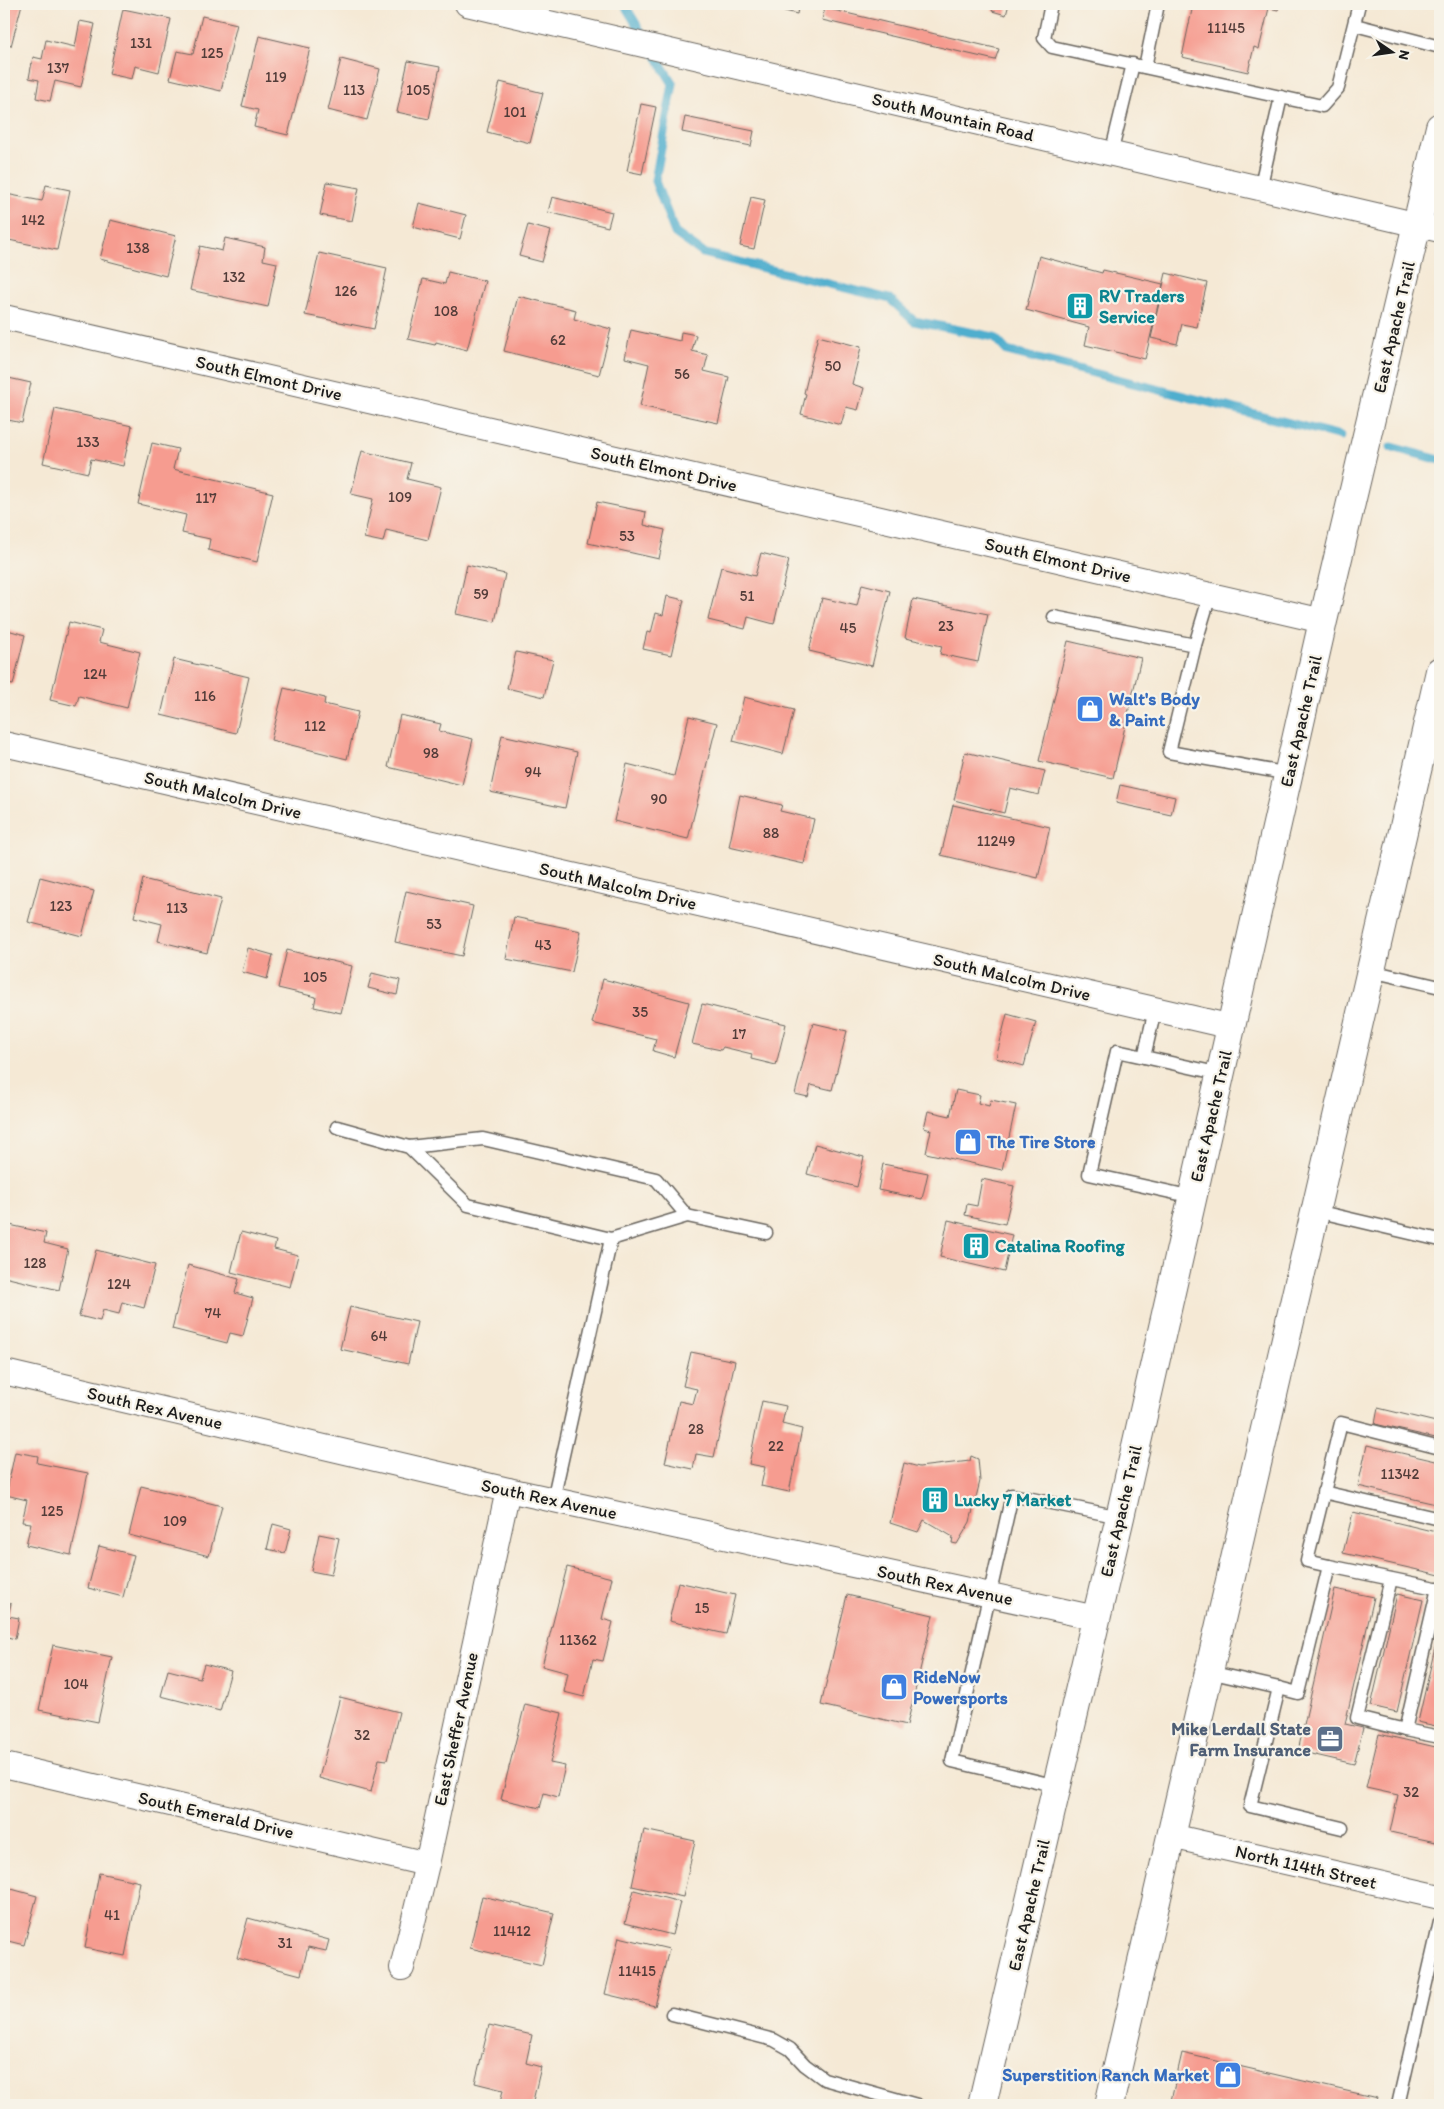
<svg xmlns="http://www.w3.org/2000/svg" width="1444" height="2109" font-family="Itim,sans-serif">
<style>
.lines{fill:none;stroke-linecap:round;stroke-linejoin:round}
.stream{stroke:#50aece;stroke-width:9}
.building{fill:#f69c90}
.lane-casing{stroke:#68645d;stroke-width:15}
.street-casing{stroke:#68645d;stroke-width:26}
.primary-casing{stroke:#68645d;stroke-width:30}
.lane{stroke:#fff;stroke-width:12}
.street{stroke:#fff;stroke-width:24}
.primary{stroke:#fff;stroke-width:28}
.labels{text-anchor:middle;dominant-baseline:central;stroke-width:4.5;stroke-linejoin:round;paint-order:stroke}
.number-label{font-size:15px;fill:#523c39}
.street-label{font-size:18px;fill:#1c1c1c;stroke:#f7f3e8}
.culture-label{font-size:18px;font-weight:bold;fill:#0d838f;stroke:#f7f3e8;text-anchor:start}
.shop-label{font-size:18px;font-weight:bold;fill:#366cbe;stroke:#f7f3e8;text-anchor:start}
.service-label{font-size:18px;font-weight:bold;fill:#4e5e75;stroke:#f7f3e8;text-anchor:end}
</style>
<rect width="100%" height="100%" fill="#f7f3e8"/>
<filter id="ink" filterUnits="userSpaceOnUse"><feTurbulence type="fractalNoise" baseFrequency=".02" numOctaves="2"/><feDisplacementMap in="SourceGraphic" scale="10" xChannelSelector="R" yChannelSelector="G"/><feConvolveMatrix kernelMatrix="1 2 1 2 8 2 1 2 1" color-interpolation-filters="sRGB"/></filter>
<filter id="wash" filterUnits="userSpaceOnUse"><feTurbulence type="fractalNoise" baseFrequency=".0096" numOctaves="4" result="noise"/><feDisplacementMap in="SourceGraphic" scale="20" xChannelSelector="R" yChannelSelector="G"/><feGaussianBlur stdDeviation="1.12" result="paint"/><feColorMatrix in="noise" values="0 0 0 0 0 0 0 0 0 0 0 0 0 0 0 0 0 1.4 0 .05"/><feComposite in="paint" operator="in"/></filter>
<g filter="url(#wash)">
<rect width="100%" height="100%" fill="#f5e9d5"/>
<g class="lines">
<g class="stream">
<path d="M 624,4 L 673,84 L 655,181 L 675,233 L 703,253 L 890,299 L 914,321 L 994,337 L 1007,351 L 1341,436"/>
<path d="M 1391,447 L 1440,460"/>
</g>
</g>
<g id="blocks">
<g class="building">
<path d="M 4,4 L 22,4 L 11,46 L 4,44 Z"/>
<path d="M 756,4 L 799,4 L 797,14 Z"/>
<path d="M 994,4 L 1009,4 L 1006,15 L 992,11 Z"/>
<path d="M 1204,4 L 1280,4 L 1278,10 L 1269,8 L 1259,49 L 1254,47 L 1248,72 L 1182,57 L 1193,5 L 1204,8 Z"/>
<path d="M 825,8 L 999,49 L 995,60 L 822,20 Z"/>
<path d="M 123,9 L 171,19 L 159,72 L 135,66 L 132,79 L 109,74 Z"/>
<path d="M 202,16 L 237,24 L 221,91 L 170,79 L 177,51 L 193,54 Z"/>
<path d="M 80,21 L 95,24 L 81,87 L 55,81 L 50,101 L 36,98 L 39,80 L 29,78 L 33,57 L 42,59 L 46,40 L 75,47 Z"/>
<path d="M 259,36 L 310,48 L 288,135 L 254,127 L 258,110 L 242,106 Z"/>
<path d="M 341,59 L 380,69 L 367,120 L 328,110 Z"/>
<path d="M 408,61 L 440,67 L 429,119 L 397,112 Z"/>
<path d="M 500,82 L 543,93 L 530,143 L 487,132 Z"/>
<path d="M 641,104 L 656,107 L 642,174 L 627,171 Z"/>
<path d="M 685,117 L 754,131 L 751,146 L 682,132 Z"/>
<path d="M 327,182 L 359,188 L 352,221 L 320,215 Z"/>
<path d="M 46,185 L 70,190 L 57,250 L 4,239 L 4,202 L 6,194 L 42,201 Z"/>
<path d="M 552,197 L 612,212 L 608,227 L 548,212 Z"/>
<path d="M 751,197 L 765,200 L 754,249 L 740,246 Z"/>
<path d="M 419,203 L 466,215 L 460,239 L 413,227 Z"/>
<path d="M 110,220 L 176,236 L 166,276 L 100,259 Z"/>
<path d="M 528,225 L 551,231 L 542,262 L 519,256 Z"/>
<path d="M 225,238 L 265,247 L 263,260 L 277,263 L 268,307 L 190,290 L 200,246 L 222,251 Z"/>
<path d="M 319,253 L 387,268 L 374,329 L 305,315 Z"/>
<path d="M 1039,256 L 1102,273 L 1103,270 L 1163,284 L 1145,359 L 1085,345 L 1089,327 L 1026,310 Z"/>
<path d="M 448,272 L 485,281 L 467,350 L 436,342 L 435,345 L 408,339 L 423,279 L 445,284 Z"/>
<path d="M 1166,273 L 1207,283 L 1197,327 L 1182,324 L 1177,344 L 1151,338 Z"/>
<path d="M 518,296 L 576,310 L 574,319 L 611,329 L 599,375 L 504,351 Z"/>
<path d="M 631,330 L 680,341 L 681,332 L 696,335 L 692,351 L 708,355 L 704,371 L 729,377 L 718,423 L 640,406 L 649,364 L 625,358 Z"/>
<path d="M 818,336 L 861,347 L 852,384 L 864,388 L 858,410 L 846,407 L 841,425 L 801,414 L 806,394 L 804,393 Z"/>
<path d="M 4,377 L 31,383 L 22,423 L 4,419 Z"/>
<path d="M 55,409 L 132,426 L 123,466 L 91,459 L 88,473 L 43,463 Z"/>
<path d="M 152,443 L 178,449 L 173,469 L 273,493 L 257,562 L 208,550 L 210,539 L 182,533 L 186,515 L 138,504 Z"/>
<path d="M 362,451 L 411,463 L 407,479 L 441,487 L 428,540 L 386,530 L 383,542 L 364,538 L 373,499 L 351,494 Z"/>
<path d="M 597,502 L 646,512 L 644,525 L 665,530 L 659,559 L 588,543 Z"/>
<path d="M 761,553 L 789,560 L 774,624 L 748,617 L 745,629 L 708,620 L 721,567 L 755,576 Z"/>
<path d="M 467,565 L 505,574 L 495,622 L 456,614 Z"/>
<path d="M 862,584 L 890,591 L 872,666 L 809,651 L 822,598 L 857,606 Z"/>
<path d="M 667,596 L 684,600 L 671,655 L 643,649 L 647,632 L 651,633 L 656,613 L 663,615 Z"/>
<path d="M 913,599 L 988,614 L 978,662 L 940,654 L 942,646 L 905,638 Z"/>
<path d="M 69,622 L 102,630 L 99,642 L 140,652 L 127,708 L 79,696 L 76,706 L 50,700 Z"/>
<path d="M 4,629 L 25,635 L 13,685 L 4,683 Z"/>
<path d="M 1068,641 L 1141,658 L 1113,778 L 1039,761 Z"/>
<path d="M 516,652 L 553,660 L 544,697 L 507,688 Z"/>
<path d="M 174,659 L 249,677 L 236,733 L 161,715 Z"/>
<path d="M 284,688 L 325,698 L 324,704 L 358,712 L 347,759 L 271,740 Z"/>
<path d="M 744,697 L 794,710 L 783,754 L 733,741 Z"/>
<path d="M 400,715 L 441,724 L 439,731 L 473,739 L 462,785 L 388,767 Z"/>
<path d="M 689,716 L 717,723 L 688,839 L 614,821 L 627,764 L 674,776 Z"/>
<path d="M 502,735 L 577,752 L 565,808 L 490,792 Z"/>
<path d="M 965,752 L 1045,771 L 1039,795 L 1010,788 L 1004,813 L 954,800 Z"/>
<path d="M 1120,785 L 1175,797 L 1171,815 L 1116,803 Z"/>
<path d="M 740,795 L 782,805 L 780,811 L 814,819 L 804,864 L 729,847 Z"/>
<path d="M 953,805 L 1050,827 L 1038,878 L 941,855 Z"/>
<path d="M 40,877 L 94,891 L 82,936 L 28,922 Z"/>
<path d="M 143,879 L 221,899 L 207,953 L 158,941 L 162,924 L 134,917 Z"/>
<path d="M 406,891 L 473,906 L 462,956 L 395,942 Z"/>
<path d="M 514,917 L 581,931 L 572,972 L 506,959 Z"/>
<path d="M 248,948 L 273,955 L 267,979 L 242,972 Z"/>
<path d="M 287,950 L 352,966 L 341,1013 L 314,1007 L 316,997 L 278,988 Z"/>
<path d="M 372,973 L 400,980 L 397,995 L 368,988 Z"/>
<path d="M 603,979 L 689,1002 L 674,1057 L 653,1051 L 656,1039 L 592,1023 Z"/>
<path d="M 702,1004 L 786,1024 L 776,1065 L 751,1059 L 752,1054 L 723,1047 L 721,1050 L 692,1044 Z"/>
<path d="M 1007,1014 L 1036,1022 L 1024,1066 L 996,1058 Z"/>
<path d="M 813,1023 L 847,1031 L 832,1090 L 811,1085 L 808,1097 L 795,1094 Z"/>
<path d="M 956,1090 L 980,1095 L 978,1103 L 989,1106 L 991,1100 L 1016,1105 L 1002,1170 L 926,1153 L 931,1130 L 924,1128 L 928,1111 L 950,1116 Z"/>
<path d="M 815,1144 L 864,1157 L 857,1187 L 807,1174 Z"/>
<path d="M 883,1164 L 928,1173 L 922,1199 L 878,1190 Z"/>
<path d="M 982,1179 L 1014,1186 L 1005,1224 L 965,1215 L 967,1204 L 977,1206 Z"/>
<path d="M 948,1220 L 1012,1235 L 1004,1272 L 940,1257 Z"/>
<path d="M 5,1224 L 46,1233 L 44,1243 L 68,1249 L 59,1290 L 4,1277 Z"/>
<path d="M 241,1232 L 276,1241 L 274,1249 L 298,1255 L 290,1287 L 231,1272 Z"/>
<path d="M 96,1250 L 155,1265 L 144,1308 L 122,1302 L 119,1314 L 103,1310 L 100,1321 L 79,1316 Z"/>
<path d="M 188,1265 L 239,1279 L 235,1293 L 253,1298 L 243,1336 L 230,1333 L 227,1343 L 172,1329 Z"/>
<path d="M 350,1307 L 417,1322 L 408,1364 L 340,1349 Z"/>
<path d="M 691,1352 L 735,1361 L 714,1457 L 696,1454 L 693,1469 L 665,1463 L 679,1401 L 693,1404 L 697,1389 L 683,1386 Z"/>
<path d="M 762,1401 L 786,1406 L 782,1424 L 802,1429 L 789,1492 L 761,1486 L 765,1467 L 749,1464 Z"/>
<path d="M 1378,1408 L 1440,1423 L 1440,1439 L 1375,1424 Z"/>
<path d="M 1367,1445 L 1440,1462 L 1440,1505 L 1358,1486 Z"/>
<path d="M 15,1452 L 38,1456 L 37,1463 L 88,1473 L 71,1555 L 26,1545 L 31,1523 L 22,1522 L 27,1500 L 6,1495 Z"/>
<path d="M 971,1456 L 978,1459 L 980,1481 L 970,1522 L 957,1544 L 952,1543 L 953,1537 L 924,1520 L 918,1532 L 890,1523 L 904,1463 L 919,1467 L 970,1461 Z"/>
<path d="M 141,1486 L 222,1506 L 209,1556 L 129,1535 Z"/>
<path d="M 1353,1512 L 1440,1533 L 1440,1575 L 1343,1553 Z"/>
<path d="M 273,1524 L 291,1529 L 285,1553 L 267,1549 Z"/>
<path d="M 319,1534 L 339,1538 L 331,1575 L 311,1571 Z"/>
<path d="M 99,1546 L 134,1555 L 123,1597 L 88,1588 Z"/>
<path d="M 567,1567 L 612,1578 L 602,1619 L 613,1622 L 603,1661 L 593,1659 L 584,1697 L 564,1692 L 568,1673 L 542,1666 Z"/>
<path d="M 678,1582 L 735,1595 L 726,1634 L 669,1621 Z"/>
<path d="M 1335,1589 L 1374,1597 L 1345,1724 L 1363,1728 L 1354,1764 L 1298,1751 Z"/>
<path d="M 1397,1594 L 1423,1600 L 1397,1712 L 1371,1706 Z"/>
<path d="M 847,1595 L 933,1615 L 907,1725 L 821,1705 Z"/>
<path d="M 4,1602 L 11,1604 L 8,1616 L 19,1618 L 15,1639 L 4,1636 Z"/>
<path d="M 1439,1630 L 1440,1630 L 1440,1727 L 1418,1722 Z"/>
<path d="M 53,1645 L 112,1657 L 98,1722 L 39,1710 Z"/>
<path d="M 204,1664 L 231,1671 L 220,1711 L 161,1696 L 168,1670 L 200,1678 Z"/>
<path d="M 340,1697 L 399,1712 L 387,1760 L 379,1759 L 371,1792 L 319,1778 Z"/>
<path d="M 525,1704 L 562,1713 L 550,1763 L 565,1766 L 558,1797 L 544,1793 L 540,1808 L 501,1799 Z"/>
<path d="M 1379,1734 L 1440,1748 L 1440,1843 L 1390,1832 L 1398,1795 L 1366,1788 Z"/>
<path d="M 644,1830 L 695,1841 L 683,1897 L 632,1886 Z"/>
<path d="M 99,1873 L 140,1882 L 125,1956 L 85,1948 Z"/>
<path d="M 4,1887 L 37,1896 L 24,1945 L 4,1940 Z"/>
<path d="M 634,1890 L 680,1902 L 672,1935 L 625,1923 Z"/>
<path d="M 482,1896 L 554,1913 L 542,1965 L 470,1948 Z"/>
<path d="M 248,1918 L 329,1940 L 326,1951 L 308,1947 L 301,1975 L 237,1958 Z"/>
<path d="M 619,1937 L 669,1949 L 655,2006 L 605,1994 Z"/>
<path d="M 489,2025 L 532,2035 L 526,2063 L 541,2067 L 532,2105 L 510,2105 L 500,2103 L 503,2090 L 475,2083 Z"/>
<path d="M 1182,2053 L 1377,2098 L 1375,2105 L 1170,2105 Z"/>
</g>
</g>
</g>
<g filter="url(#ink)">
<use href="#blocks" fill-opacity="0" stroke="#68645d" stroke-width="1"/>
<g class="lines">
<g class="lane-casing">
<g id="lane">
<path d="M 1051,4 L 1044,38 L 1052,47 L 1322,106 L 1338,88 L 1359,4"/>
<path d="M 1355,25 L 1440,47"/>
<path d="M 1145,67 L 1158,4"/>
<path d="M 1111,154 L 1133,64"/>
<path d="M 1260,189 L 1281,97"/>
<path d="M 1054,617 L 1195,645 L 1169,752 L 1289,774"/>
<path d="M 1195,645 L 1210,595"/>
<path d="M 1371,971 L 1440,987"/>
<path d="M 1144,1057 L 1155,1010"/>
<path d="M 337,1127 L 409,1147 L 468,1205 L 611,1239 L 687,1216 L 766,1233"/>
<path d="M 409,1147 L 483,1139 L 656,1179 L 687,1216"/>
<path d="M 1193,1197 L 1089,1174 L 1117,1051 L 1221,1074"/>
<path d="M 1316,1211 L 1440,1240"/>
<path d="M 1323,1492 L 1440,1519"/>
<path d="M 553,1500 L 611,1239"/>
<path d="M 1329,1566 L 1307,1561 L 1341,1423 L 1440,1448"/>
<path d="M 1391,1579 L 1357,1718 L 1405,1730"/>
<path d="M 1438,1588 L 1405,1730 L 1440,1737"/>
<path d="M 1209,1672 L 1279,1688 L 1250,1806 L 1342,1828"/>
<path d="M 1279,1688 L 1298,1693 L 1329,1566 L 1440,1589"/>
<path d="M 1057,1786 L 952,1761 L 1012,1495 L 1120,1517"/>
<path d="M 672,2014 L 774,2040 L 790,2049 L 805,2065 L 824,2079 L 917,2105"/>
<path d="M 1398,2105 L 1440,1922"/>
</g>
</g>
<g class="street-casing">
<g id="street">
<path d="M 467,4 L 1440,230"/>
<path d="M 4,317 L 1323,621"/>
<path d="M 4,744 L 1232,1027"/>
<path d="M 4,1372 L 508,1490 L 1096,1618"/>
<path d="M 4,1765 L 427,1864"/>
<path d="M 1171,1836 L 1440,1897"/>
<path d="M 402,1968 L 427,1864 L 508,1490"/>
</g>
</g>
<g class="primary-casing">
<g id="primary">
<path d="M 982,2105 L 1120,1517 L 1323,621 L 1440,127"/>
<path d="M 1109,2105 L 1440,671"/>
</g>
</g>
<use href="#lane" class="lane"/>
<use href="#street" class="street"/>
<use href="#primary" class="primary"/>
</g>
</g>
<defs>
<g id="building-square" transform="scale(1.4375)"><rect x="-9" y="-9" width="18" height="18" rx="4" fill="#0f9aa8" stroke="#f7f3e8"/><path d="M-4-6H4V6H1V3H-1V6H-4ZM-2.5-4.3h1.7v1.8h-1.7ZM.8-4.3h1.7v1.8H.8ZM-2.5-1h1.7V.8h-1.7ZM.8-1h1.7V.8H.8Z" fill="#fff"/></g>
<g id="shop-square" transform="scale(1.4375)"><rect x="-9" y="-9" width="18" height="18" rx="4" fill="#3f7fe0" stroke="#f7f3e8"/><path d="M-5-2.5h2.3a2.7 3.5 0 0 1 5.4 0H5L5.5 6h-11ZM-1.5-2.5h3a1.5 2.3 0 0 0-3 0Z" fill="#fff"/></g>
<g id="office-square" transform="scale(1.4375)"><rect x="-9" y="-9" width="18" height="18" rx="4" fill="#5c6f8a" stroke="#f7f3e8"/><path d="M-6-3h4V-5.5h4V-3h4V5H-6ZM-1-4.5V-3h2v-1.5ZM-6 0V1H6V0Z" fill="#fff"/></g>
</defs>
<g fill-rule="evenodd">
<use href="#building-square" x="1080" y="306"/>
<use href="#shop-square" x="1090" y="709"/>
<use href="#shop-square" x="968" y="1142"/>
<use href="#building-square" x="976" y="1246"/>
<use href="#building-square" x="935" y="1500"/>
<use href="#shop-square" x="894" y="1687"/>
<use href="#office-square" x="1330" y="1739"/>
<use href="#shop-square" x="1228" y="2075"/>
</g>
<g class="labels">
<g class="number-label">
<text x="1226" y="28">11145</text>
<text x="141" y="43">131</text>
<text x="212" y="53">125</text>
<text x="58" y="68">137</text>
<text x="276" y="77">119</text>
<text x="354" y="90">113</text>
<text x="418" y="90">105</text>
<text x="515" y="112">101</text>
<text x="33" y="220">142</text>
<text x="138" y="248">138</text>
<text x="234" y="277">132</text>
<text x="346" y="291">126</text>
<text x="446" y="311">108</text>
<text x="558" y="340">62</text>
<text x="833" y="366">50</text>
<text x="682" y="374">56</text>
<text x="88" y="442">133</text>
<text x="400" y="497">109</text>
<text x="206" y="498">117</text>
<text x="627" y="536">53</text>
<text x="481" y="594">59</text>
<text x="747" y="596">51</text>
<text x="946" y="626">23</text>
<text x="848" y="628">45</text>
<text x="95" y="674">124</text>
<text x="205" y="696">116</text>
<text x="315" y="726">112</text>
<text x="431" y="753">98</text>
<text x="533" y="772">94</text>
<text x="659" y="799">90</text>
<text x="771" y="833">88</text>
<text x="996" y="841">11249</text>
<text x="61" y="906">123</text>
<text x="177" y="908">113</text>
<text x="434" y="924">53</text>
<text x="543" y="945">43</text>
<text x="315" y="977">105</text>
<text x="640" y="1012">35</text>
<text x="739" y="1034">17</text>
<text x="35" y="1263">128</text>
<text x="119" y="1284">124</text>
<text x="213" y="1313">74</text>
<text x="379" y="1336">64</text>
<text x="696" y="1429">28</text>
<text x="776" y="1446">22</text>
<text x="1400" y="1474">11342</text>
<text x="52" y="1511">125</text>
<text x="175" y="1521">109</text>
<text x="702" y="1608">15</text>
<text x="578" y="1640">11362</text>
<text x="76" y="1684">104</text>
<text x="362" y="1735">32</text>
<text x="1411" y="1792">32</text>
<text x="112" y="1915">41</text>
<text x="512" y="1931">11412</text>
<text x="285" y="1943">31</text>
<text x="637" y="1971">11415</text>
</g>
<g class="street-label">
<text transform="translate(953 117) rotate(13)">South Mountain Road</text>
<text transform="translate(1394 327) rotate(-77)">East Apache Trail</text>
<text transform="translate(269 378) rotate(13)">South Elmont Drive</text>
<text transform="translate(664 469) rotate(13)">South Elmont Drive</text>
<text transform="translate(1058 560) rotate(13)">South Elmont Drive</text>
<text transform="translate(1301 721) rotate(-77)">East Apache Trail</text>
<text transform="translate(223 795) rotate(13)">South Malcolm Drive</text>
<text transform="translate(618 886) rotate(13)">South Malcolm Drive</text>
<text transform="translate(1012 977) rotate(13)">South Malcolm Drive</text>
<text transform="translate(1211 1116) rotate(-77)">East Apache Trail</text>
<text transform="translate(155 1408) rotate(13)">South Rex Avenue</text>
<text transform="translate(549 1499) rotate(12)">South Rex Avenue</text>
<text transform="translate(1121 1511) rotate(-77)">East Apache Trail</text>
<text transform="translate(945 1585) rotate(12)">South Rex Avenue</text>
<text transform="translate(456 1729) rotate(-78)">East Sheffer Avenue</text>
<text transform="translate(216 1815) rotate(13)">South Emerald Drive</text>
<text transform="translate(1306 1867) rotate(13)">North 114th Street</text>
<text transform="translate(1029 1905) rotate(-77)">East Apache Trail</text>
</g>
<g class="culture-label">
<text x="1099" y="296">RV Traders<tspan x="1099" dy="21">Service</tspan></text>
<text x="995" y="1246">Catalina Roofing</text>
<text x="954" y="1500">Lucky 7 Market</text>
</g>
<g class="shop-label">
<text x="1109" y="699">Walt's Body<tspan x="1109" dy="21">&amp; Paint</tspan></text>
<text x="987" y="1142">The Tire Store</text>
<text x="913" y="1677">RideNow<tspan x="913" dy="21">Powersports</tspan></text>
<text x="1209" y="2075" text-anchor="end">Superstition Ranch Market</text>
</g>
<g class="service-label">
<text x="1311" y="1729">Mike Lerdall State<tspan x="1311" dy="21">Farm Insurance</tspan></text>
</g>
</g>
<rect width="1444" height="2109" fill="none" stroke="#f7f3e8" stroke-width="20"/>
<g transform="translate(1392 52) rotate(103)" stroke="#f7f3e8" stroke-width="4" paint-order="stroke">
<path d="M0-4L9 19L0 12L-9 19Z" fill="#1c1c1c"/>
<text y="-8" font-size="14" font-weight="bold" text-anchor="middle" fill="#1c1c1c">N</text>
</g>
</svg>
